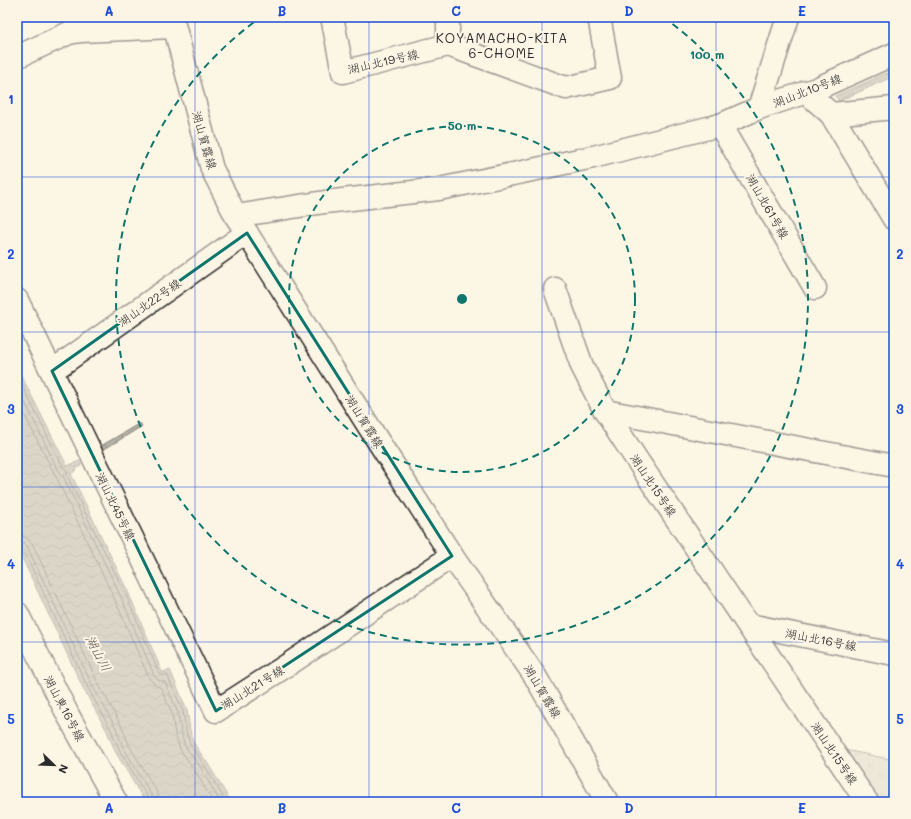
<svg xmlns="http://www.w3.org/2000/svg" width="911" height="819" font-family="Mali,'Klee One',sans-serif">
<style>
.park{fill:url(#park-tufts);stroke:#84827a}
.water{fill:url(#water-waves);stroke:#7d7b74}
.lines{fill:none;stroke-linecap:round;stroke-linejoin:round}
.shore{stroke:#62605c;stroke-width:1}
.street-casing{stroke:#2b2b2b;stroke-width:25}
.secondary-casing{stroke:#2b2b2b;stroke-width:25}
.street{stroke:#fcf5e5;stroke-width:22}
.secondary{stroke:#fcf5e5;stroke-width:22}
.marked{fill:none;stroke:#0f766e;stroke-width:3;stroke-linejoin:round}
.grid{fill:none;stroke:#1d4ed8;stroke-width:1;stroke-opacity:0.55}
.ring{fill:none;stroke:#0f766e;stroke-width:2;stroke-dasharray:7 5}
.labels{text-anchor:middle;dominant-baseline:central;stroke-width:4;stroke-linejoin:round;paint-order:stroke}
.street-label{font-size:12px;fill:#2b2b2b;stroke:#fcf5e5}
.neighbourhood-label{font-size:13px;letter-spacing:1px;fill:#2b2b2b;stroke:#fcf5e5}
.water-label{font-size:13px;font-style:italic;fill:#545350;stroke:#fcf5e5}
.centre{fill:#0f766e;stroke:#fcf5e5;stroke-width:2}
.ring-label{font-size:12px;text-anchor:middle;font-weight:bold;fill:#0f766e;stroke:#fcf5e5;stroke-width:4;stroke-linejoin:round;paint-order:stroke}
.neatline{fill:none;stroke:#1d4ed8;stroke-width:1.5}
.grid-label{font-size:13px;text-anchor:middle;font-weight:bold;fill:#1d4ed8}
</style>
<defs>
<pattern id="park-tufts" width="24" height="20" patternUnits="userSpaceOnUse"><rect width="24" height="20" fill="#ded8ca"/><path d="M3 7l-1-3M5 7V3M7 7l1-3M15 17l-1-3M17 17v-4M19 17l1-3" fill="none" stroke="#bfbaae"/></pattern>
<pattern id="water-waves" width="16" height="10" patternUnits="userSpaceOnUse"><rect width="16" height="10" fill="#b4b0a5"/><path d="M0 5q4-4 8 0t8 0" fill="none" stroke="#938f87"/></pattern>
</defs>
<rect width="100%" height="100%" fill="#fcf5e5"/>
<filter id="ink" filterUnits="userSpaceOnUse"><feTurbulence type="fractalNoise" baseFrequency=".025" numOctaves="2"/><feDisplacementMap in="SourceGraphic" scale="8" xChannelSelector="R" yChannelSelector="G"/><feConvolveMatrix kernelMatrix="1 2 1 2 8 2 1 2 1" color-interpolation-filters="sRGB"/></filter>
<g filter="url(#ink)">
<path class="park" d="M 845,750 L 894,760 L 894,802 L 880,802 Z"/>
<g class="water">
<path d="M 894,70 L 894,76 L 839,101 L 835,96 Z"/>
<path d="M 17,367 L 67,466 L 82,460 L 84,463 L 71,474 L 129,594 L 162,672 L 170,670 L 187,710 L 190,730 L 193,742 L 208,764 L 231,802 L 145,802 L 115,751 L 107,731 L 84,690 L 17,547 Z"/>
<path d="M 140,423 L 142,426 L 103,450 L 101,446 Z"/>
</g>
<g class="lines">
<g class="shore">
<path d="M 17,375 L 63,467 L 67,471 L 67,476 L 126,595 L 159,673 L 162,676 L 167,675 L 168,677 L 183,711 L 186,731 L 190,744 L 205,766 L 226,802"/>
<path d="M 17,386 L 58,470 L 62,474 L 121,597 L 154,675 L 158,680 L 165,682 L 178,713 L 181,732 L 185,746 L 201,768 L 220,802"/>
<path d="M 17,400 L 56,477 L 115,600 L 149,678 L 154,684 L 161,688 L 172,714 L 175,734 L 180,749 L 195,771 L 213,802"/>
<path d="M 17,535 L 25,537 L 32,543 L 98,683 L 121,725 L 129,745 L 158,794 L 159,802"/>
<path d="M 17,541 L 23,542 L 27,546 L 92,685 L 116,728 L 123,747 L 152,796 L 153,802"/>
<path d="M 17,546 L 20,546 L 23,549 L 88,688 L 111,730 L 119,749 L 148,798 L 148,802"/>
</g>
<g class="street-casing">
<g id="street">
<path d="M 332,17 L 343,72 L 448,45 L 448,17"/>
<path d="M 448,45 L 566,88 L 610,78 L 599,17"/>
<path d="M 17,57 L 69,33 L 81,31 L 174,27"/>
<path d="M 806,92 L 831,114 L 894,219"/>
<path d="M 759,108 L 788,17"/>
<path d="M 831,114 L 894,108"/>
<path d="M 720,125 L 815,288"/>
<path d="M 236,216 L 325,202 L 439,189 L 518,173 L 593,157 L 720,125 L 759,108 L 816,89 L 894,54"/>
<path d="M 555,289 L 582,366 L 605,411"/>
<path d="M 17,300 L 216,711 L 289,664 L 452,556"/>
<path d="M 52,371 L 247,233"/>
<path d="M 17,613 L 68,715 L 116,802"/>
<path d="M 749,625 L 894,654"/>
<path d="M 867,802 L 637,460 L 605,411 L 894,466"/>
</g>
</g>
<g class="secondary-casing">
<path id="secondary" d="M 172,17 L 212,169 L 236,216 L 378,441 L 452,556 L 535,676 L 607,802"/>
</g>
<use href="#street" class="street"/>
<use href="#secondary" class="secondary"/>
</g>
</g>
<path d="M0 0H911V819H0ZM 247,233 L 452,556 L 216,711 L 52,371 Z" fill="#fcf5e5" fill-opacity=".55" fill-rule="evenodd"/>
<path class="marked" d="M 247,233 L 452,556 L 216,711 L 52,371 Z"/>
<path class="grid" d="M 195,17 L 195,802M 369,17 L 369,802M 542,17 L 542,802M 716,17 L 716,802M 17,177 L 894,177M 17,332 L 894,332M 17,487 L 894,487M 17,642 L 894,642"/>
<g class="ring">
<circle cx="462" cy="299" r="173"/>
<path d="M663 17A346 346 0 1 1 261 17"/>
</g>
<g class="labels">
<g class="street-label">
<text transform="translate(383 61) rotate(-13)">湖山北19号線</text>
<text transform="translate(807 90) rotate(-21)">湖山北10号線</text>
<text transform="translate(205 140) rotate(74)">湖山賀露線</text>
<text transform="translate(768 206) rotate(60)">湖山北61号線</text>
<text transform="translate(149 302) rotate(-35)">湖山北22号線</text>
<text transform="translate(365 421) rotate(58)">湖山賀露線</text>
<text transform="translate(654 485) rotate(56)">湖山北15号線</text>
<text transform="translate(116 506) rotate(64)">湖山北45号線</text>
<text transform="translate(821 639) rotate(11)">湖山北16号線</text>
<text transform="translate(252 687) rotate(-32)">湖山北21号線</text>
<text transform="translate(543 691) rotate(59)">湖山賀露線</text>
<text transform="translate(65 708) rotate(62)">湖山東16号線</text>
<text transform="translate(835 753) rotate(56)">湖山北15号線</text>
</g>
<g class="neighbourhood-label">
<text x="502" y="37">KOYAMACHO-KITA<tspan x="502" dy="15">6-CHOME</tspan></text>
</g>
<g class="water-label">
<text transform="translate(99 653) rotate(62)">湖山川</text>
</g>
</g>
<circle cx="462" cy="299" r="6" class="centre"/>
<g class="ring-label">
<text x="707" y="59">100 m</text>
<text x="462" y="130">50 m</text>
</g>
<rect width="911" height="819" fill="none" stroke="#fcf5e5" stroke-width="44"/>
<g transform="translate(54 765) rotate(113)" stroke="#fcf5e5" stroke-width="3" paint-order="stroke">
<path d="M0-3L7 15L0 10L-7 15Z" fill="#2b2b2b"/>
<text y="-6" font-size="11" font-weight="bold" text-anchor="middle" fill="#2b2b2b">N</text>
</g>
<rect x="22" y="22" width="867" height="775" class="neatline"/>
<g class="grid-label">
<text x="109" y="16">A</text>
<text x="282" y="16">B</text>
<text x="456" y="16">C</text>
<text x="629" y="16">D</text>
<text x="802" y="16">E</text>
<text x="11" y="104">1</text>
<text x="900" y="104">1</text>
<text x="11" y="259">2</text>
<text x="900" y="259">2</text>
<text x="11" y="414">3</text>
<text x="900" y="414">3</text>
<text x="11" y="569">4</text>
<text x="900" y="569">4</text>
<text x="11" y="724">5</text>
<text x="900" y="724">5</text>
<text x="109" y="813">A</text>
<text x="282" y="813">B</text>
<text x="456" y="813">C</text>
<text x="629" y="813">D</text>
<text x="802" y="813">E</text>
</g>
</svg>
